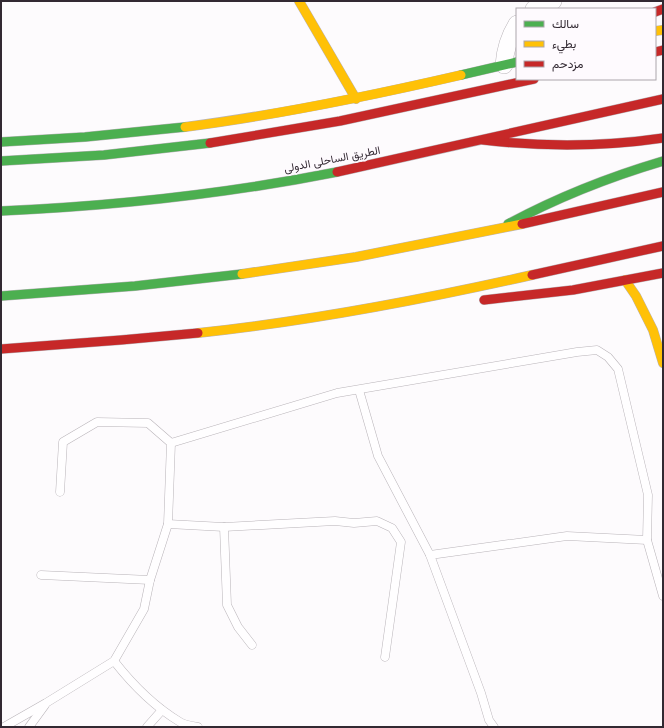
<svg xmlns="http://www.w3.org/2000/svg" width="664" height="728" font-family="Quicksand,Vazirmatn,sans-serif">
<style>
.lines{fill:none;stroke-linecap:round;stroke-linejoin:round}
.lane-casing{stroke:#b9b4b9;stroke-width:9}
.street-casing{stroke:#b9b4b9;stroke-width:18}
.fast-casing{stroke:#b9b4b9;stroke-width:10}
.slow-casing{stroke:#b9b4b9;stroke-width:10}
.jam-casing{stroke:#b9b4b9;stroke-width:10}
.lane{stroke:#fffeff;stroke-width:8}
.street{stroke:#fffeff;stroke-width:17}
.fast{stroke:#4caf50;stroke-width:9}
.slow{stroke:#ffc107;stroke-width:9}
.jam{stroke:#c62828;stroke-width:9}
.labels{text-anchor:middle;dominant-baseline:central;stroke-width:3.5;stroke-linejoin:round;paint-order:stroke}
.street-label{font-size:11px;fill:#322932;stroke:#fefafe}
</style>
<rect width="100%" height="100%" fill="#fdfbfd"/>
<g class="lines">
<g class="lane-casing">
<g id="lane">
<path d="M 359,390 L 378,456 L 430,555 L 481,693 L 489,720 L 494,727"/>
<path d="M 171,443 L 337,393 L 577,352 L 597,350 L 608,357 L 618,369 L 648,495 L 647,540 L 663,596"/>
<path d="M 168,524 L 224,527 L 335,521 L 354,523 L 377,521 L 392,528 L 401,542 L 385,657"/>
<path d="M 224,527 L 227,605 L 238,627 L 252,645"/>
<path d="M 430,555 L 567,536 L 647,540"/>
<path d="M 41,575 L 150,580"/>
<path d="M 114,661 C 132,684 155,707 180,722 C 185,725 192,726 198,727"/>
<path d="M 4,727 L 46,703 L 114,661 L 144,609 L 150,580 L 168,524 L 171,443 L 148,423 L 97,422 L 63,442 L 60,492"/>
<path d="M 29,727 L 45,705"/>
<path d="M 147,727 L 162,710"/>
</g>
</g>
<g class="street-casing">
<g id="street">
<path d="M 534,9 L 553,1"/>
<path d="M 504,65 C 505,50 509,37 517,24"/>
</g>
</g>
<g class="fast-casing">
<g id="fast">
<path d="M 461,75 L 517,62"/>
<path d="M 1,142 L 85,137 L 185,127"/>
<path d="M 1,161 L 104,155 L 210,143"/>
<path d="M 1,211 C 114,206 226,194 337,172"/>
<path d="M 508,224 C 558,197 609,177 663,161"/>
<path d="M 1,296 L 135,286 L 242,274"/>
</g>
</g>
<g class="slow-casing">
<g id="slow">
<path d="M 299,1 L 356,99"/>
<path d="M 655,31 L 663,30"/>
<path d="M 185,127 C 278,115 370,96 461,75"/>
<path d="M 242,274 L 356,257 L 522,224"/>
<path d="M 625,280 L 636,296 L 653,330 L 663,363"/>
<path d="M 198,333 C 311,321 421,300 532,275"/>
</g>
</g>
<g class="jam-casing">
<g id="jam">
<path d="M 655,12 L 663,9"/>
<path d="M 655,52 L 663,50"/>
<path d="M 483,140 C 544,147 602,147 663,138"/>
<path d="M 210,143 L 340,121 L 534,79"/>
<path d="M 337,172 L 663,99"/>
<path d="M 522,224 L 663,192"/>
<path d="M 532,275 L 663,246"/>
<path d="M 484,300 L 573,290 L 663,273"/>
<path d="M 1,349 L 121,340 L 198,333"/>
</g>
</g>
<use href="#lane" class="lane"/>
<use href="#street" class="street"/>
<use href="#fast" class="fast"/>
<use href="#slow" class="slow"/>
<use href="#jam" class="jam"/>
</g>
<g class="labels">
<g class="street-label">
<text transform="translate(332 159) rotate(-11)">الطريق الساحلى الدولى</text>
</g>
</g>
<rect width="664" height="728" fill="none" stroke="#322932" stroke-width="4"/>
<rect x="516" y="8" width="140" height="72" fill="#fefafe" stroke="#aca6ac"/>
<rect x="524" y="21" width="20" height="6" fill="#4caf50" stroke="#aca6ac"/>
<text x="552" y="28" font-size="12" fill="#322932">سالك</text>
<rect x="524" y="41" width="20" height="6" fill="#ffc107" stroke="#aca6ac"/>
<text x="552" y="48" font-size="12" fill="#322932">بطيء</text>
<rect x="524" y="61" width="20" height="6" fill="#c62828" stroke="#aca6ac"/>
<text x="552" y="68" font-size="12" fill="#322932">مزدحم</text>
</svg>
